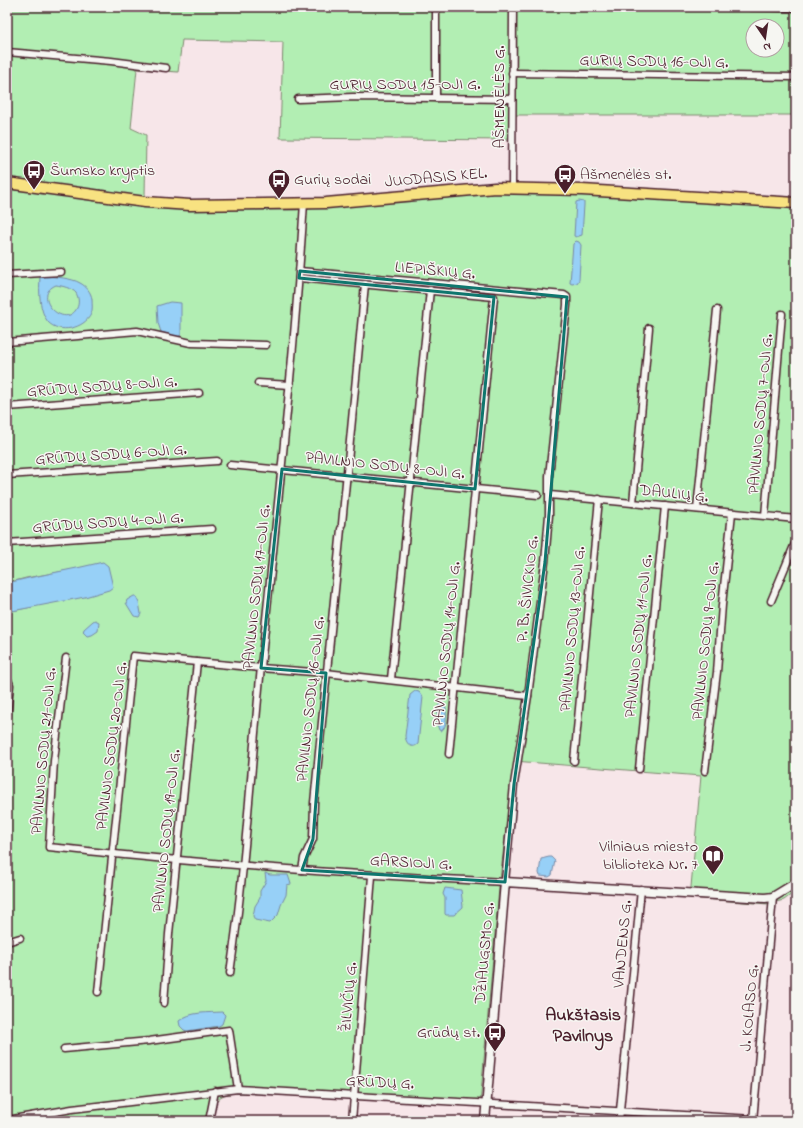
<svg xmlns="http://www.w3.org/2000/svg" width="803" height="1128" font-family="'Indie Flower',sans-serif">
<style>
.green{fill:#b2eeb3;stroke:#7e866f;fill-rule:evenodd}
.water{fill:#97d0f7;stroke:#7889a5;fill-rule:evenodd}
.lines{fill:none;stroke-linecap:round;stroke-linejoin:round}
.minor-casing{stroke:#4a1f2b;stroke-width:9}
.tertiary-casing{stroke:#4a1f2b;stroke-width:11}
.primary-casing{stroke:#4a1f2b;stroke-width:13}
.minor{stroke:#f6f6f2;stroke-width:6}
.tertiary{stroke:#f6f6f2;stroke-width:8}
.primary{stroke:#f8e281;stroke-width:10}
.marked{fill:none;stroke:#0f766e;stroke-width:3;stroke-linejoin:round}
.labels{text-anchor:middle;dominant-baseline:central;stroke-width:3;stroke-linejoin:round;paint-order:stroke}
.street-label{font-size:16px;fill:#4a1f2b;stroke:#f6f6f2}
.poi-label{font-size:16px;fill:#4a1f2b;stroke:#f6f6f2;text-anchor:start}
.quarter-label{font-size:18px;font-weight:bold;fill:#4a1f2b;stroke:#f6f6f2}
</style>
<rect width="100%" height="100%" fill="#f7e6e9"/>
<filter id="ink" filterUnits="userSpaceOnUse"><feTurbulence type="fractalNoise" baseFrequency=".025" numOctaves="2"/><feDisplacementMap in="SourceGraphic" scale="8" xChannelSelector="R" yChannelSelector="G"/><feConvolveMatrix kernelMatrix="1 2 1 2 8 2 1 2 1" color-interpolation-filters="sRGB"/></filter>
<g filter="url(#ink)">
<g class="green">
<path d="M 7,7 L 796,7 L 796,115 L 510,115 L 509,140 L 280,138 L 283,42 L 182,40 L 178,72 L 137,69 L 131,128 L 146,135 L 145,197 L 7,179 ZM 753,26 L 777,26 L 777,50 L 753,50 Z"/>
<path d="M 7,189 L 174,209 L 296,210 L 491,192 L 521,192 L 796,206 L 796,891 L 784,900 L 768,904 L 690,898 L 701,776 L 514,761 L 499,888 L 480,1105 L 239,1093 C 214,1094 217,1100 212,1121 L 7,1121 L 7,612 L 36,606 L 70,570 L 26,578 L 7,583 Z"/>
</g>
<g class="water">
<path d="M 579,201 L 584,202 L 584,205 L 582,235 L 576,237 L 574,236 L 576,202 Z"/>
<path d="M 576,241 L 579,242 L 581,245 L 579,280 L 577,283 L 572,284 L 570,283 L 573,244 Z"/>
<path d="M 47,276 C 55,277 72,278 80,283 C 86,286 91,292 92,299 C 92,305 93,309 91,314 C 84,329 59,334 48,322 C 39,311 39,291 40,277 ZM 56,285 C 62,286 72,288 76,293 C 79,298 79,304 77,308 C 65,331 30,296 56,285 Z"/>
<path d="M 170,302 L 181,303 L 181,335 L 178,337 L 161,332 L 158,323 L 157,306 Z"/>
<path d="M 103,562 L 108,566 L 113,587 L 109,590 L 85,597 L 7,612 L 7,583 C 39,575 71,570 103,562 Z"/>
<path d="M 134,596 L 136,596 L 139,602 L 141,614 L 139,617 L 134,616 L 126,603 L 127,600 Z"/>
<path d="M 95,620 L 99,622 L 98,631 L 92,635 L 87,636 L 83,632 L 84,629 L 93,621 Z"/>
<path d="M 415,691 L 419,692 L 423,697 L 418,744 C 411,750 406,743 405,736 L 410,695 Z"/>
<path d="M 440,704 L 443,704 L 446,708 C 446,715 448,727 441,731 L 439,730 L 437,724 L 438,706 Z"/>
<path d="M 549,857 L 551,857 L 555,861 L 552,875 L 549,877 L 540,876 L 539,873 L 541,859 Z"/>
<path d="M 265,873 L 270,875 L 288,875 L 291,884 L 287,885 L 286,895 L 281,905 L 278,915 L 270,923 L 255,920 L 253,916 L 255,906 L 260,898 L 260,891 L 266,881 Z"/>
<path d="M 445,888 L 461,890 L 463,907 L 454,915 L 446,915 L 445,914 L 445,898 L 443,894 Z"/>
<path d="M 222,1012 L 225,1015 L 222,1024 L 219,1026 L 187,1031 L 184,1030 L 180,1026 L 179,1021 C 190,1011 209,1013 222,1012 Z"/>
</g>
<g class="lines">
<g class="minor-casing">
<g id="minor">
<path d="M 750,7 L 796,8"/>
<path d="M 7,52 L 111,61 L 166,68"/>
<path d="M 512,73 L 796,77"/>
<path d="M 436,98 L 436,7"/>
<path d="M 298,99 L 353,97 L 512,99"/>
<path d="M 512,188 L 513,7"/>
<path d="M 7,275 L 61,272"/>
<path d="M 299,278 L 494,297 L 449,754"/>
<path d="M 7,342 L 137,331 L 191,343 L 266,345"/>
<path d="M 258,383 L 290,385"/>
<path d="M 7,407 L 199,393"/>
<path d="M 230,465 L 538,495"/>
<path d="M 7,475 L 217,461"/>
<path d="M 550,495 L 796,519"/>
<path d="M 633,503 L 649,328"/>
<path d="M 697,509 L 717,310"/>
<path d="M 765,516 L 782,314"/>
<path d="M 342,524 L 365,284"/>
<path d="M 406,529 L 430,290"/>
<path d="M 7,543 L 212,529"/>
<path d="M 771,601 L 796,541"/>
<path d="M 66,658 L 54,761 L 49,847 C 92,851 135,857 179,860 C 287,870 396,877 505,882 L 514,784 L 528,696 L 545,562 L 549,515 L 549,476 L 567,305 L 567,297 L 564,295 L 300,271"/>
<path d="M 7,677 L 10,685 L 7,716"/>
<path d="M 391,679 L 406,533"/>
<path d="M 574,761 L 599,499"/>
<path d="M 639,769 L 665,506"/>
<path d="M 705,771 L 717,672 L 722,605 L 732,513"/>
<path d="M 302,870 L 304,858 L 313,839 L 314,803 L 341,529"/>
<path d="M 7,942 L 20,938"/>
<path d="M 230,973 C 245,872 251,769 261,667 C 277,513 294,358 304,203"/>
<path d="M 98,992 L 133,656 L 261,668 L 326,673 L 528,696"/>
<path d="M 164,1003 L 169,934 L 197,662"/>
<path d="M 64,1049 L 149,1041 L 229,1030 L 238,1089"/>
<path d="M 7,1120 L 72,1109 L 238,1089 L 753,1119"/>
<path d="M 209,1121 L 215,1091"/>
<path d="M 352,1121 L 372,876"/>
<path d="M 619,1121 L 641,889"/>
<path d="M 753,1121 L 773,897"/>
</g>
</g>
<g class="tertiary-casing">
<path id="tertiary" d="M 485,1121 L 505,882 L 765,898 L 773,897 L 796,883"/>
</g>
<g class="primary-casing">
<path id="primary" d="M 7,183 L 145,202 L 190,205 L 326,203 L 495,188 L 582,190 L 796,203"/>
</g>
<use href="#minor" class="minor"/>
<use href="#tertiary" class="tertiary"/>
<use href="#primary" class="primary"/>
</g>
</g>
<path class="marked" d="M 300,271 L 567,297 L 545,562 L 514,784 L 505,882 L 302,870 L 313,839 L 326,673 L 261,668 L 282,469 L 475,489 L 494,297 L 299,278 Z"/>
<defs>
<g id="bus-pin" transform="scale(1.15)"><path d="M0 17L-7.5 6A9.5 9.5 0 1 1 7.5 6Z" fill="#4a1f2b" stroke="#f6f6f2"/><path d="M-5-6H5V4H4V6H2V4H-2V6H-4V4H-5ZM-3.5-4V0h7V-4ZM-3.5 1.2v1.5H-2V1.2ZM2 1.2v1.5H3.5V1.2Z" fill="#fff"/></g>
<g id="library-pin" transform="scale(1.15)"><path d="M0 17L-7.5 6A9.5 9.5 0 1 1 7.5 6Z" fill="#4a1f2b" stroke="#f6f6f2"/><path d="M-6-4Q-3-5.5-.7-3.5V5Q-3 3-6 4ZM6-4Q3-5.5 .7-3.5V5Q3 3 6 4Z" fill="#fff"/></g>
</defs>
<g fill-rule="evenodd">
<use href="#bus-pin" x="34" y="171"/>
<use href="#bus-pin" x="565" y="175"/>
<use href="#bus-pin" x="279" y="180"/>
<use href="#library-pin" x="713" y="856"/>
<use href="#bus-pin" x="495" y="1033"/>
</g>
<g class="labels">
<g class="street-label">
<text transform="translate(654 62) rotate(1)">GURIŲ SODŲ 16-OJI G.</text>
<text x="405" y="85">GURIŲ SODŲ 15-OJI G.</text>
<text transform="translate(500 97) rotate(-90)">AŠMENĖLĖS G.</text>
<text transform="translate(436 178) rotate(-5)">JUODASIS KEL.</text>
<text transform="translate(435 271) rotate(5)">LIEPIŠKIŲ G.</text>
<text transform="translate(102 387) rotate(-4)">GRŪDŲ SODŲ 8-OJI G.</text>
<text transform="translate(761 414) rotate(-85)">PAVILNIO SODŲ 7-OJI G.</text>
<text transform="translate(111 455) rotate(-4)">GRŪDŲ SODŲ 6-OJI G.</text>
<text transform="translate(385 466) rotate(6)">PAVILNIO SODŲ 8-OJI G.</text>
<text transform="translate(674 494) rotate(6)">DAULIŲ G.</text>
<text transform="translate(108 523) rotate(-4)">GRŪDŲ SODŲ 4-OJI G.</text>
<text transform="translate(257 587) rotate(-84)">PAVILNIO SODŲ 17-OJI G.</text>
<text transform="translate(528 589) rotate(-84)">P. B. ŠIVICKIO G.</text>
<text transform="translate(573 629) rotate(-85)">PAVILNIO SODŲ 13-OJI G.</text>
<text transform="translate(639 636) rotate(-84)">PAVILNIO SODŲ 11-OJI G.</text>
<text transform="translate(706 641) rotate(-84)">PAVILNIO SODŲ 9-OJI G.</text>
<text transform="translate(447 644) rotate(-84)">PAVILNIO SODŲ 14-OJI G.</text>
<text transform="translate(311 699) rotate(-84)">PAVILNIO SODŲ 16-OJI G.</text>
<text transform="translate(112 746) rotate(-83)">PAVILNIO SODŲ 20-OJI G.</text>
<text transform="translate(44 751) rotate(-85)">PAVILNIO SODŲ 21-OJI G.</text>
<text transform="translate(167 831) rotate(-84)">PAVILNIO SODŲ 19-OJI G.</text>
<text transform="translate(411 863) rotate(3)">GARSIOJI G.</text>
<text transform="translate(623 944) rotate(-85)">VANDENS G.</text>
<text transform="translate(485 953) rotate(-85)">DŽIAUGSMO G.</text>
<text transform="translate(349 997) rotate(-85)">ŽILVIČIŲ G.</text>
<text transform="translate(750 1008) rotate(-85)">J. KOLASO G.</text>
<text transform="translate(380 1083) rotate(3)">GRŪDŲ G.</text>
</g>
<g class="poi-label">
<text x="50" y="171">Šumsko kryptis</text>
<text x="580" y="175">Ašmenėlės st.</text>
<text x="294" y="180">Gurių sodai</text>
<text x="698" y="847" text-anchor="end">Vilniaus miesto<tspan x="698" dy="18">biblioteka Nr. 7</tspan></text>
<text x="480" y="1033" text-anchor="end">Grūdų st.</text>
</g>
<g class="quarter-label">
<text x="583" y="1016">Aukštasis<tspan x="583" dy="21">Pavilnys</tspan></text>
</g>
</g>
<rect width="803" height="1128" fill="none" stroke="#f6f6f2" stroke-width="24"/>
<rect x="12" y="12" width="779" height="1104" fill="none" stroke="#4a1f2b" stroke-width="1.5" filter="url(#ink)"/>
<g transform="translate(765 38) rotate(167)"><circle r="19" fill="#f6f6f2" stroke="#b1a0a2"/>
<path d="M0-3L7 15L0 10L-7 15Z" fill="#4a1f2b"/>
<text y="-6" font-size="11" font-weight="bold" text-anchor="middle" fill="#4a1f2b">N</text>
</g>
</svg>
